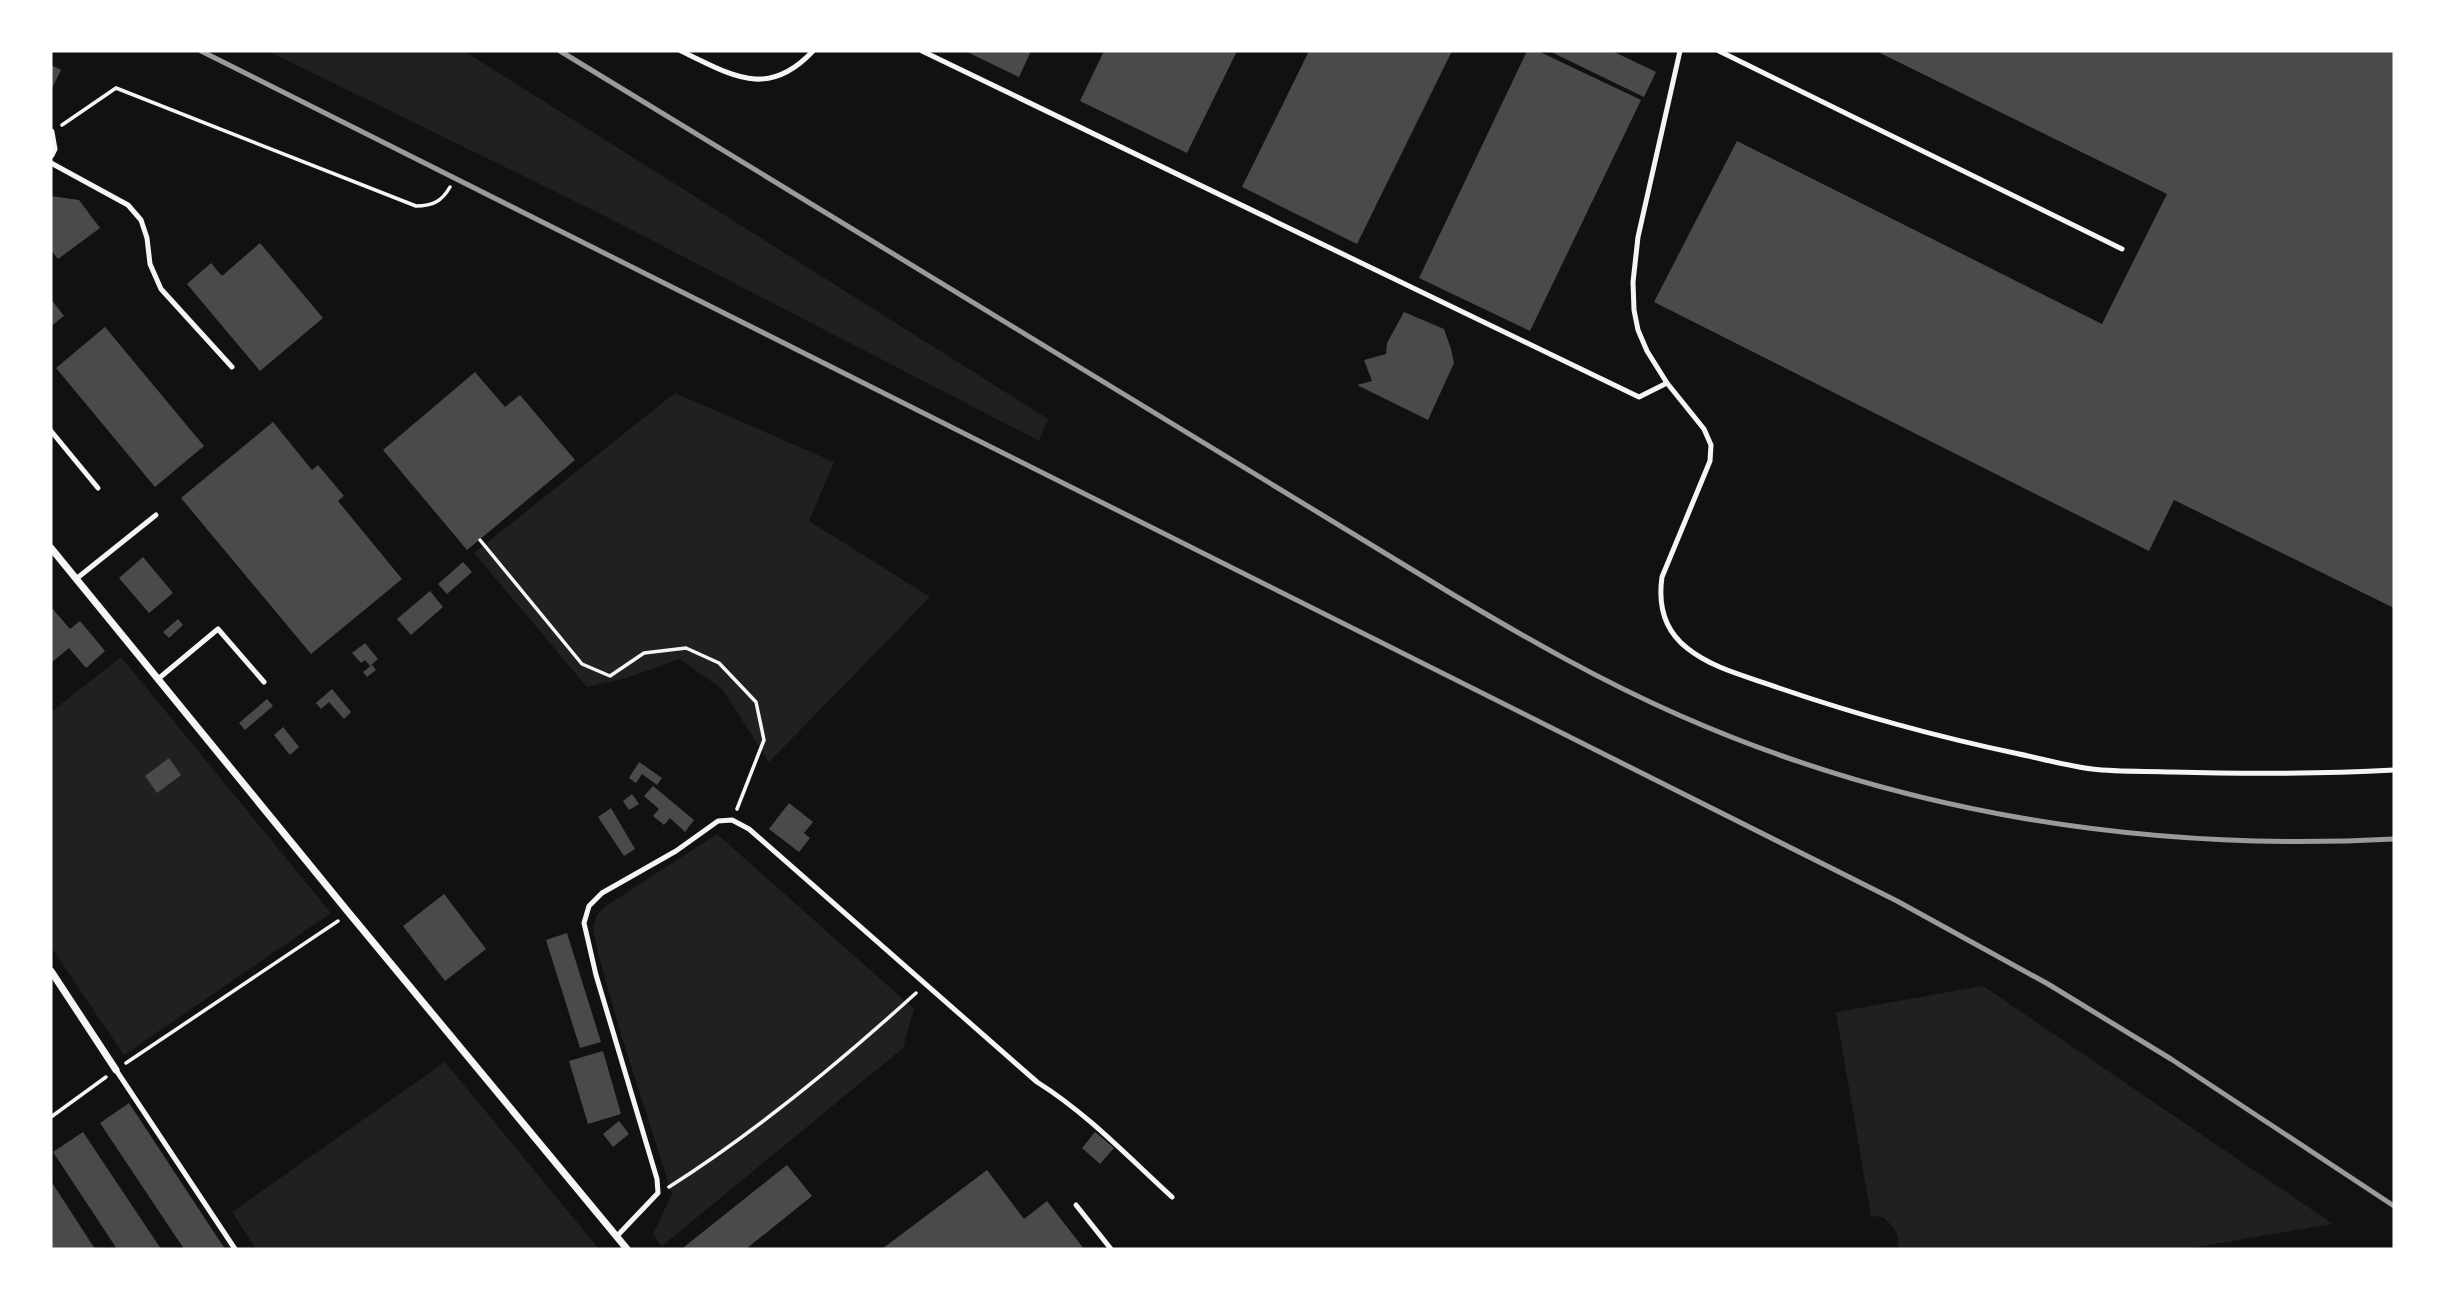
<svg xmlns="http://www.w3.org/2000/svg" width="2445" height="1300" font-family="'Archivo Narrow',sans-serif">
<style>
.green{fill:#202020}
.building{fill:#4a4a4a}
.lines{fill:none;stroke-linecap:round;stroke-linejoin:round}
.path{stroke:#f5f5f5;stroke-width:3.5}
.service{stroke:#f5f5f5;stroke-width:5}
.minor{stroke:#f5f5f5;stroke-width:7}
.rail{stroke:#9a9a9a;stroke-width:5}
</style>
<rect width="100%" height="100%" fill="#111"/>
<g class="green">
<path d="M 268,51 L 464,51 L 1048,419 L 1039,441 L 603,215 Z"/>
<path d="M 675,393 L 834,462 L 809,521 L 930,597 L 769,762 L 722,689 L 680,659 L 626,678 L 587,687 L 474,553 Z"/>
<path d="M 121,657 L 331,913 L 124,1055 L 51,947 L 51,712 Z"/>
<path d="M 717,834 L 914,1009 L 903,1048 L 662,1246 L 653,1234 L 672,1194 L 620,1031 L 599,957 L 593,927 L 597,915 L 606,906 Z"/>
<path d="M 1983,986 L 2333,1224 L 2185,1249 L 1897,1249 C 1902,1235 1893,1226 1883,1217 L 1871,1216 L 1836,1012 Z"/>
<path d="M 445,1062 L 599,1249 L 256,1249 L 232,1212 Z"/>
</g>
<g class="building">
<path d="M 965,51 L 1031,51 L 1019,77 Z"/>
<path d="M 1104,51 L 1237,51 L 1187,153 L 1080,101 Z"/>
<path d="M 1309,51 L 1452,51 L 1357,244 L 1242,187 Z"/>
<path d="M 1527,51 L 1538,51 L 1641,100 L 1530,331 L 1419,278 Z"/>
<path d="M 1549,51 L 1612,51 L 1656,72 L 1644,97 Z"/>
<path d="M 1876,51 L 2394,51 L 2394,608 L 2174,500 L 2149,551 L 1654,302 L 1737,141 L 2102,324 L 2167,194 Z"/>
<path d="M 51,65 L 61,70 L 51,90 Z"/>
<path d="M 51,196 L 79,200 L 100,228 L 58,259 L 51,250 Z"/>
<path d="M 260,243 L 323,318 L 260,371 L 187,284 L 211,263 L 222,276 Z"/>
<path d="M 51,299 L 64,316 L 51,326 Z"/>
<path d="M 1404,312 L 1444,329 L 1451,349 L 1454,363 L 1428,420 L 1357,385 L 1372,381 L 1364,360 L 1386,354 L 1387,343 Z"/>
<path d="M 105,327 L 204,446 L 155,487 L 56,368 Z"/>
<path d="M 475,372 L 505,407 L 520,395 L 575,460 L 467,550 L 383,450 Z"/>
<path d="M 273,422 L 312,470 L 318,465 L 344,496 L 338,501 L 402,579 L 311,654 L 181,498 Z"/>
<path d="M 143,557 L 173,593 L 149,613 L 119,578 Z"/>
<path d="M 463,562 L 472,572 L 447,594 L 438,584 Z"/>
<path d="M 430,591 L 443,607 L 411,635 L 397,619 Z"/>
<path d="M 51,607 L 70,629 L 80,621 L 105,651 L 86,668 L 69,648 L 51,663 Z"/>
<path d="M 178,619 L 183,625 L 169,638 L 163,632 Z"/>
<path d="M 365,643 L 378,659 L 370,666 L 365,660 L 361,663 L 352,653 Z"/>
<path d="M 372,665 L 376,670 L 367,677 L 363,672 Z"/>
<path d="M 332,689 L 351,712 L 344,719 L 329,702 L 321,709 L 316,703 Z"/>
<path d="M 267,699 L 273,706 L 245,730 L 239,723 Z"/>
<path d="M 283,727 L 299,747 L 290,755 L 274,735 Z"/>
<path d="M 169,758 L 181,775 L 157,793 L 145,776 Z"/>
<path d="M 639,762 L 662,778 L 657,785 L 642,774 L 636,783 L 629,778 Z"/>
<path d="M 653,786 L 694,820 L 685,832 L 670,818 L 664,825 L 653,816 L 659,809 L 644,796 Z"/>
<path d="M 632,794 L 639,804 L 629,810 L 623,801 Z"/>
<path d="M 789,803 L 813,822 L 804,833 L 810,838 L 799,852 L 769,829 Z"/>
<path d="M 611,808 L 635,849 L 624,856 L 598,817 Z"/>
<path d="M 444,894 L 486,949 L 445,981 L 403,926 Z"/>
<path d="M 567,933 L 601,1042 L 580,1048 L 546,940 Z"/>
<path d="M 603,1051 L 621,1114 L 588,1124 L 569,1061 Z"/>
<path d="M 129,1103 L 225,1249 L 184,1249 L 100,1123 Z"/>
<path d="M 619,1121 L 629,1134 L 613,1147 L 603,1134 Z"/>
<path d="M 83,1132 L 161,1249 L 117,1249 L 53,1152 Z"/>
<path d="M 1095,1132 L 1114,1148 L 1100,1164 L 1082,1148 Z"/>
<path d="M 787,1165 L 812,1196 L 746,1249 L 686,1249 L 684,1247 Z"/>
<path d="M 987,1170 L 1024,1219 L 1047,1201 L 1084,1249 L 882,1249 Z"/>
<path d="M 51,1181 L 95,1249 L 51,1249 Z"/>
</g>
<g class="lines">
<g class="path">
<path d="M 62,125 L 116,88 L 416,206 C 433,206 442,201 450,187"/>
<path d="M 480,540 L 582,664 L 610,676 L 644,653 L 686,648 L 719,663 L 756,702 L 764,740 L 737,809"/>
<path d="M 126,1063 L 338,921"/>
<path d="M 51,1117 L 106,1077"/>
<path d="M 669,1187 C 757,1131 839,1063 916,993"/>
</g>
<g class="service">
<path d="M 681,51 C 732,75 767,100 813,51"/>
<path d="M 922,51 L 1639,397 L 1667,383"/>
<path d="M 1680,51 L 1638,237 L 1633,282 L 1634,310 L 1638,330 L 1647,351 L 1667,383 L 1704,429 L 1711,445 L 1710,461 L 1662,577 C 1658,605 1664,630 1687,648 C 1713,669 1749,677 1779,688 C 1858,715 1938,737 2019,754 C 2043,759 2068,766 2092,769 C 2118,772 2145,771 2172,772 C 2246,774 2320,774 2394,770"/>
<path d="M 1719,51 L 2122,249"/>
<path d="M 51,163 L 128,205 L 141,220 L 147,238 L 150,264 L 161,289 L 232,367"/>
<path d="M 51,431 L 98,488"/>
<path d="M 76,579 L 156,515"/>
<path d="M 158,679 L 218,629 L 264,682"/>
<path d="M 116,1070 L 235,1249"/>
<path d="M 1076,1205 L 1111,1249"/>
<path d="M 617,1236 L 658,1193 L 657,1179 L 596,975 L 584,923 L 589,906 L 602,893 L 676,851 L 718,821 L 732,820 L 749,829 L 1037,1082 C 1088,1114 1128,1157 1172,1197"/>
</g>
<g class="minor">
<path d="M 51,132 L 54,149 L 51,155"/>
<path d="M 51,548 L 349,913 L 627,1249"/>
<path d="M 51,971 L 116,1070"/>
</g>
<g class="rail">
<path d="M 201,51 L 1897,901 L 2048,984 L 2171,1059 L 2394,1206"/>
<path d="M 560,51 L 1452,594 C 1526,638 1601,681 1681,716 C 1906,815 2150,852 2394,839"/>
</g>
</g>
<rect width="2445" height="1300" fill="none" stroke="#ffffff" stroke-width="105"/>
</svg>
